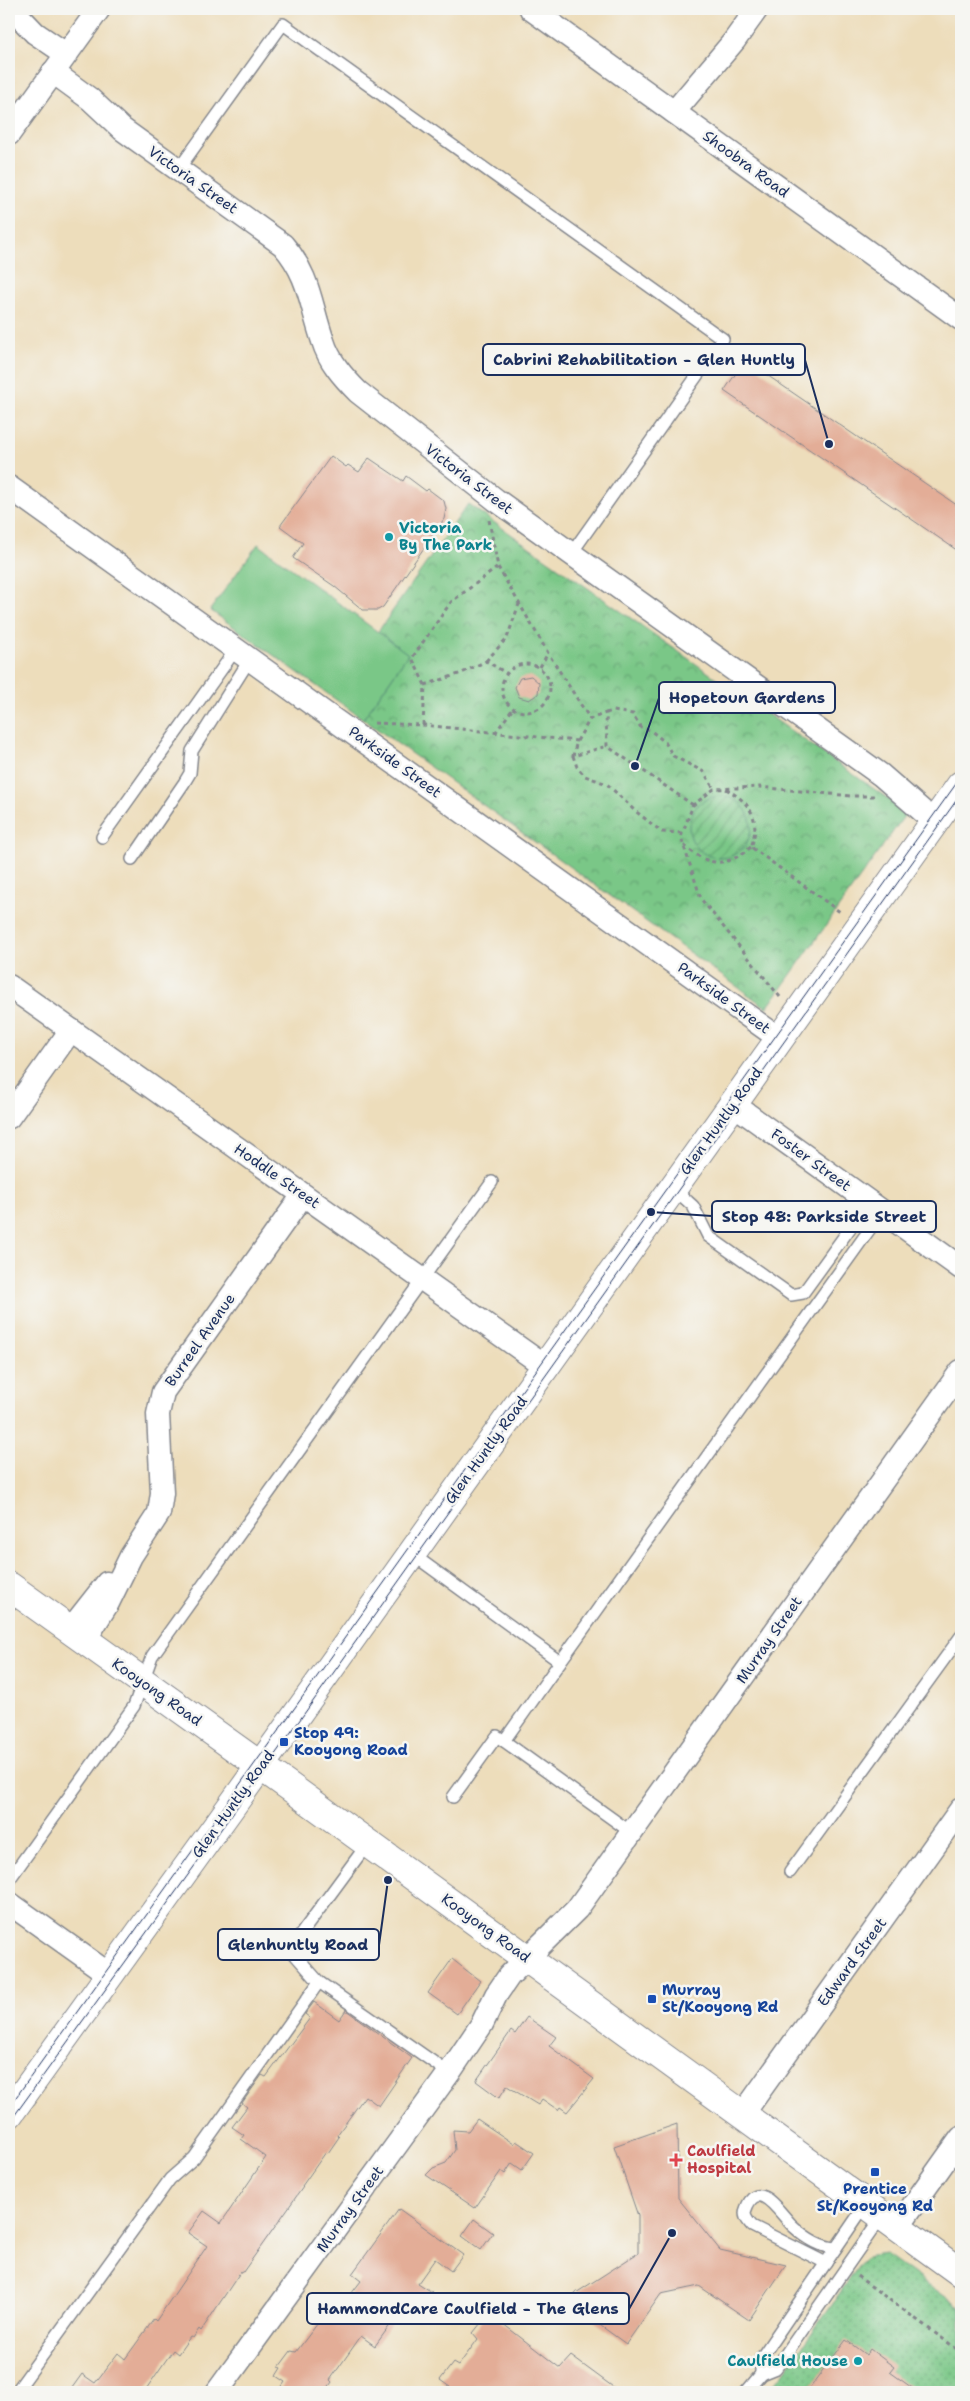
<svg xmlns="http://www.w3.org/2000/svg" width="970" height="2401" font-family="'Shantell Sans',sans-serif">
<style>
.grass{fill:url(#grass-dots);stroke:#4a7b72}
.park{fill:url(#park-crowns);stroke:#4a7b72}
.garden{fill:url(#garden-furrows);stroke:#4a7b72}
.pitch{fill:#7ac787;stroke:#4a7b72}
.building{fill:#e3ad97}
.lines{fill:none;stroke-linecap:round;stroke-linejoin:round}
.service-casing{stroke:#84868c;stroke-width:14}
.minor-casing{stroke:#84868c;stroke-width:25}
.tertiary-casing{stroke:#84868c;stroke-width:30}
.path{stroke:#84868c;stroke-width:3;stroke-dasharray:4 4;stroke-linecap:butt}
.service{stroke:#fff;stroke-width:11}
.minor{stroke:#fff;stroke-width:22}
.tertiary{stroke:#fff;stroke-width:28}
.tram{stroke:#1b2f5e;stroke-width:1}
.culture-dot{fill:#0f9aa8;stroke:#f6f6f2;stroke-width:2}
.transit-dot{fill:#1a4fb4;stroke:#f6f6f2;stroke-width:2}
.health-dot{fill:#e0444e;stroke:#f6f6f2;stroke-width:2}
.labels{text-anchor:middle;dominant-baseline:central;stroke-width:5;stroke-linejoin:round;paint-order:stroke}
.street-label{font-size:15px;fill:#1b2f5e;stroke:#f6f6f2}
.culture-label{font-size:15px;font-weight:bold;fill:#0d838f;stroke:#f6f6f2;text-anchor:start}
.transit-label{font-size:15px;font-weight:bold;fill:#164399;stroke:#f6f6f2;text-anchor:start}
.health-label{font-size:15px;font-weight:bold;fill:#be3a42;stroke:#f6f6f2;text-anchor:start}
.leader{fill:none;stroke:#1b2f5e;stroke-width:2}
.callout-dot{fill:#1b2f5e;stroke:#f6f6f2;stroke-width:2}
.callout{fill:#f6f6f2;stroke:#1b2f5e;stroke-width:2}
.callout-label{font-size:16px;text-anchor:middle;font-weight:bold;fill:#1b2f5e}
</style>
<defs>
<pattern id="grass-dots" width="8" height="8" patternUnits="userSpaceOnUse" patternTransform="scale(1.25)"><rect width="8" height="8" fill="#7ac787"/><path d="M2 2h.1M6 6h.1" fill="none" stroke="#63a272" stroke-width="1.8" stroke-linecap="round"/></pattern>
<pattern id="park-crowns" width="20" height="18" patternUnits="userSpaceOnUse" patternTransform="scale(1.25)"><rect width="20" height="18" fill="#7ac787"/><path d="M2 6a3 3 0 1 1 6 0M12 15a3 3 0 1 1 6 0" fill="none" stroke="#63a272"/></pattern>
<pattern id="garden-furrows" width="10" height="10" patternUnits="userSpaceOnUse" patternTransform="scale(1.25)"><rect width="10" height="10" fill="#7ac787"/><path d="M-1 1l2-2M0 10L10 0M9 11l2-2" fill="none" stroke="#63a272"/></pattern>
</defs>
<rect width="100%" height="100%" fill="#f6f6f2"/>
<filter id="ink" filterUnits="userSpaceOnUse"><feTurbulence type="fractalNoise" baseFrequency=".02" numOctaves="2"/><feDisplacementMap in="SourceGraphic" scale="10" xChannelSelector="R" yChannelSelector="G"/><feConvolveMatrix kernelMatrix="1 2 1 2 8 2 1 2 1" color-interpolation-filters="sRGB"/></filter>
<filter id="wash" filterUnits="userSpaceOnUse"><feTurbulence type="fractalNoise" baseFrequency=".0096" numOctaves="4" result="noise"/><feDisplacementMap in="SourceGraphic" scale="20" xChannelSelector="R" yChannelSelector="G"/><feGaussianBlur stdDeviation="1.12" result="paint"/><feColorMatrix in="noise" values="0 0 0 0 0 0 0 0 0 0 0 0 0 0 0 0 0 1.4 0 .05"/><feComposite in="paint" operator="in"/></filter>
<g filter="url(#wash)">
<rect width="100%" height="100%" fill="#edddbb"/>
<path class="grass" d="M 886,2254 L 961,2308 L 961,2392 L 763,2392 L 780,2378 L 865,2257 Z"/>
<path class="park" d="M 468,504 L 907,812 L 767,1008 L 363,719 L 408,654 L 377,633 Z"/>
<circle class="garden" cx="720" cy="827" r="31"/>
<path class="pitch" d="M 258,544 L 408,654 L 363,719 L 210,610 Z"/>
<g id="blocks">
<g class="building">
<path d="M 745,360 L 961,508 L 961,553 L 724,391 Z"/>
<path d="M 331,456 L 346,467 L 348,465 L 359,472 L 369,458 L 403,481 L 406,476 L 426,491 L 428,489 L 444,501 L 446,509 L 444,519 L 383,607 L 378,610 L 363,610 L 334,586 L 293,558 L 303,543 L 280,526 Z"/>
<path d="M 531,676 L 539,683 L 538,694 L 529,700 L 519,697 L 515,687 L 520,678 Z"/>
<path d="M 452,1959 L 480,1981 L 457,2014 L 428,1993 Z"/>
<path d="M 314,2002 L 339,2020 L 346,2010 L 412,2058 L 379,2106 L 365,2096 L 337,2135 L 339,2137 L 328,2153 L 326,2152 L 302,2186 L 303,2187 L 243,2272 L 241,2271 L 201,2331 L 199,2329 L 193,2338 L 190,2337 L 178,2354 L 173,2350 L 144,2392 L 69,2392 L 82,2374 L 95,2383 L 118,2353 L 125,2359 L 154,2319 L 156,2321 L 207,2246 L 188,2233 L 204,2211 L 221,2223 L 266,2157 L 241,2139 L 244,2135 L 232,2127 L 247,2107 L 242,2103 L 262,2075 L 266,2077 L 310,2018 L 305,2014 Z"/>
<path d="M 527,2017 L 556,2037 L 549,2046 L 594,2079 L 567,2112 L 560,2107 L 558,2110 L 542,2099 L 538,2105 L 507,2086 L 499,2098 L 476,2081 L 511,2031 L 515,2034 Z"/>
<path d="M 477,2119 L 514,2144 L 516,2141 L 534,2153 L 522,2170 L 512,2163 L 505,2174 L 501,2171 L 475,2208 L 426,2175 L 433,2168 L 446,2163 L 455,2150 L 453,2130 L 468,2131 Z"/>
<path d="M 677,2124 L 678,2198 L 720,2250 L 786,2265 L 749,2320 L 699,2286 L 661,2294 L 626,2344 L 565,2300 L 638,2253 L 638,2216 L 614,2146 Z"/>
<path d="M 399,2209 L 463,2255 L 451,2271 L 435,2259 L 418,2283 L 432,2292 L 423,2305 L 416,2300 L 401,2321 L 396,2317 L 375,2346 L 361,2336 L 330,2380 L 332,2382 L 325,2392 L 278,2392 L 285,2382 L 276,2376 L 281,2368 L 279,2367 L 291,2351 L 296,2352 L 321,2319 L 328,2324 L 361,2281 L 352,2274 Z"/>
<path d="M 474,2219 L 493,2233 L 481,2250 L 462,2236 Z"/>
<path d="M 489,2313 L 560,2368 L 571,2356 L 620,2392 L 457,2392 L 440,2380 L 453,2363 L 458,2366 L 478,2339 L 473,2333 Z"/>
<path d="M 846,2340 L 866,2355 L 870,2349 L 894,2367 L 890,2372 L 918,2392 L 807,2392 Z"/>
</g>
</g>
</g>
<g filter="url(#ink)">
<use href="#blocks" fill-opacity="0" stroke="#84868c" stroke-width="1"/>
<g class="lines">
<g class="service-casing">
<g id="service">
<path d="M 178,170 L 283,24 L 723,339 L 571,554"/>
<path d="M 102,837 L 236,649"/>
<path d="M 132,859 L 184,783 L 190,773 L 192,751 L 250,659"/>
<path d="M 673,1188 L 693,1206 L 708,1236 L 791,1295 L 803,1293 L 869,1202"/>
<path d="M 412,1554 L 560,1662 L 882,1212"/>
<path d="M 560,1662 L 504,1741 L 632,1833"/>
<path d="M 453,1797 L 497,1736 L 504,1741"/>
<path d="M 790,1872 L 961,1636"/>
<path d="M 9,1880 L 134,1706 L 152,1656 L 492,1182"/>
<path d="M 319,1982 L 290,1949 L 368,1843"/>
<path d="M 866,2204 L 761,2358 L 761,2374 L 776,2368 L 882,2216"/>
<path d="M 826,2263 L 752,2226 C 748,2221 743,2216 746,2209 C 759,2174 783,2219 794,2227 C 806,2238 819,2247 836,2248"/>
<path d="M 16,2392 L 170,2179 L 194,2158 L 319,1982 L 449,2073"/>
<path d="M 746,2392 L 761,2374"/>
</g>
</g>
<g class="minor-casing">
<g id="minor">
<path d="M 12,9 L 35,33 L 66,54"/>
<path d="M 531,9 L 961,319"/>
<path d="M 53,72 L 90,99 L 122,129 L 283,245 C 310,276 310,304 323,341 C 329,361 343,377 358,392 L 496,500 L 881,775 L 935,822"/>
<path d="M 674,112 L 734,41 L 757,9"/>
<path d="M 9,134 L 99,9"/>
<path d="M 9,487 L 780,1039"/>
<path d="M 9,986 L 546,1367"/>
<path d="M 733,1104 L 961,1268"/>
<path d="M 9,1117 L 71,1030"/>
<path d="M 70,1630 L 107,1583"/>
<path d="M 85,1640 L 108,1603 L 131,1556 L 159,1513 L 162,1493 L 158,1414 L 163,1392 L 303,1195"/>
<path d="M 9,1903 L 110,1975"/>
<path d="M 743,2114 L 961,1809"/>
<path d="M 897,2228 L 961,2138"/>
<path d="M 217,2392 L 449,2073 L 482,2024 L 496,1995 L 509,1976 L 577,1909 L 961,1371"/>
</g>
</g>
<g class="tertiary-casing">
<g id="tertiary">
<path d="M 9,1586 L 290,1787 L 961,2273"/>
<path d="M 9,2114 L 238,1797 L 961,785"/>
</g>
</g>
<g class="path">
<path d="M 489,520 L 498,567 L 548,653 L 590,719 L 606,713 L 607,746 L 693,805"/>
<path d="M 486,661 L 507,638 L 519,604"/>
<circle cx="526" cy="688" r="24"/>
<path d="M 540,667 L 548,653"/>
<path d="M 425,685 L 462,673 L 486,661 L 506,673"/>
<path d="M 606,713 L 613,711 L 633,714 L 641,728 L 650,730 L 665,742 L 673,756 L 704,772 L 714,789"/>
<path d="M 374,723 L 423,725 L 577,741 L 573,756 L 607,746"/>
<path d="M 423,725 L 425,685 L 412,658 L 451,602 L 498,567"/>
<path d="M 495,733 L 512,710"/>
<path d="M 577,741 L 590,719"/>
<path d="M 573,756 L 577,767 L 585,776 L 607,784 L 634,810 L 662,832 L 683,833"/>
<path d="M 726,789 C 751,803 761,819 751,847 L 840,912"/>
<path d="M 684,845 C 708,867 726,868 751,847"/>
<path d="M 780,997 L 701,899 L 681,837 L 693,805 L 714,789 L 759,787 L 851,796 L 874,796"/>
<path d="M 857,2276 L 961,2352"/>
</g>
<use href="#service" class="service"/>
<use href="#minor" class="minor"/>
<use href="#tertiary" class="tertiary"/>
<g class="tram">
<path d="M 9,2107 L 961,777"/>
<path d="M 9,2123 L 284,1742 L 961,794"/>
</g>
</g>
</g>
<g class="culture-dot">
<circle cx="389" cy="537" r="5"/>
<circle cx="858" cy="2361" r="5"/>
</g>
<g class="transit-dot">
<rect x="279" y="1737" width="10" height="10" rx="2.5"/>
<rect x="647" y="1994" width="10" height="10" rx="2.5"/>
<rect x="870" y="2167" width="10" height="10" rx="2.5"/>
</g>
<path class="health-dot" d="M673.5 2152.5h5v5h5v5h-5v5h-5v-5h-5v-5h5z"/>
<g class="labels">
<g class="street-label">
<text transform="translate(746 164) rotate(36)">Shoobra Road</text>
<text transform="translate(193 180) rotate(35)">Victoria Street</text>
<text transform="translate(469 479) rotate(37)">Victoria Street</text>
<text transform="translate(395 762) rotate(36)">Parkside Street</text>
<text transform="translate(724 998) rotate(36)">Parkside Street</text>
<text transform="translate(721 1121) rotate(-54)">Glen Huntly Road</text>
<text transform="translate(811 1160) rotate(36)">Foster Street</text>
<text transform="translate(277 1176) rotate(35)">Hoddle Street</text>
<text transform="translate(200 1340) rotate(-55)">Burreel Avenue</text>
<text transform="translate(486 1450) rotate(-54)">Glen Huntly Road</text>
<text transform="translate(769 1640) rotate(-55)">Murray Street</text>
<text transform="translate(157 1692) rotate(35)">Kooyong Road</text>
<text transform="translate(233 1804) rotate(-54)">Glen Huntly Road</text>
<text transform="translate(486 1928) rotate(36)">Kooyong Road</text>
<text transform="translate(852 1962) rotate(-54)">Edward Street</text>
<text transform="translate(350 2209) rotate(-54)">Murray Street</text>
</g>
<g class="culture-label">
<text x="399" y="528">Victoria<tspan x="399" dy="17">By The Park</tspan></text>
<text x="848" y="2361" text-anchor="end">Caulfield House</text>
</g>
<g class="transit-label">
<text x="294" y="1733">Stop 49:<tspan x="294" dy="17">Kooyong Road</tspan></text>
<text x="662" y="1990">Murray<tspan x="662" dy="17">St/Kooyong Rd</tspan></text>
<text x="875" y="2189" text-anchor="middle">Prentice<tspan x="875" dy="17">St/Kooyong Rd</tspan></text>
</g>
<g class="health-label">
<text x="687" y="2151">Caulfield<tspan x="687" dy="17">Hospital</tspan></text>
</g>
</g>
<path class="leader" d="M829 444L805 360M635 766L659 698M651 1212L712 1216M388 1880L379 1945M672 2233L629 2309"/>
<g class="callout-dot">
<circle cx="829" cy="444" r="5"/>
<circle cx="635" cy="766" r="5"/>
<circle cx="651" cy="1212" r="5"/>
<circle cx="388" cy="1880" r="5"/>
<circle cx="672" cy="2233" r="5"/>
</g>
<g class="callout">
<rect x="483" y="344" width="322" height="31" rx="5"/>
<rect x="659" y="682" width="176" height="31" rx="5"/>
<rect x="712" y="1201" width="224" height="31" rx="5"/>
<rect x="218" y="1929" width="161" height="31" rx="5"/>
<rect x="307" y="2293" width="322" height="31" rx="5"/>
</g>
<g class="callout-label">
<text x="644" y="365">Cabrini Rehabilitation - Glen Huntly</text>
<text x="747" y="703">Hopetoun Gardens</text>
<text x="824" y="1222">Stop 48: Parkside Street</text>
<text x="298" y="1950">Glenhuntly Road</text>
<text x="468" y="2314">HammondCare Caulfield - The Glens</text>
</g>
<rect width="970" height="2401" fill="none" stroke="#f6f6f2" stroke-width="30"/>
</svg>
